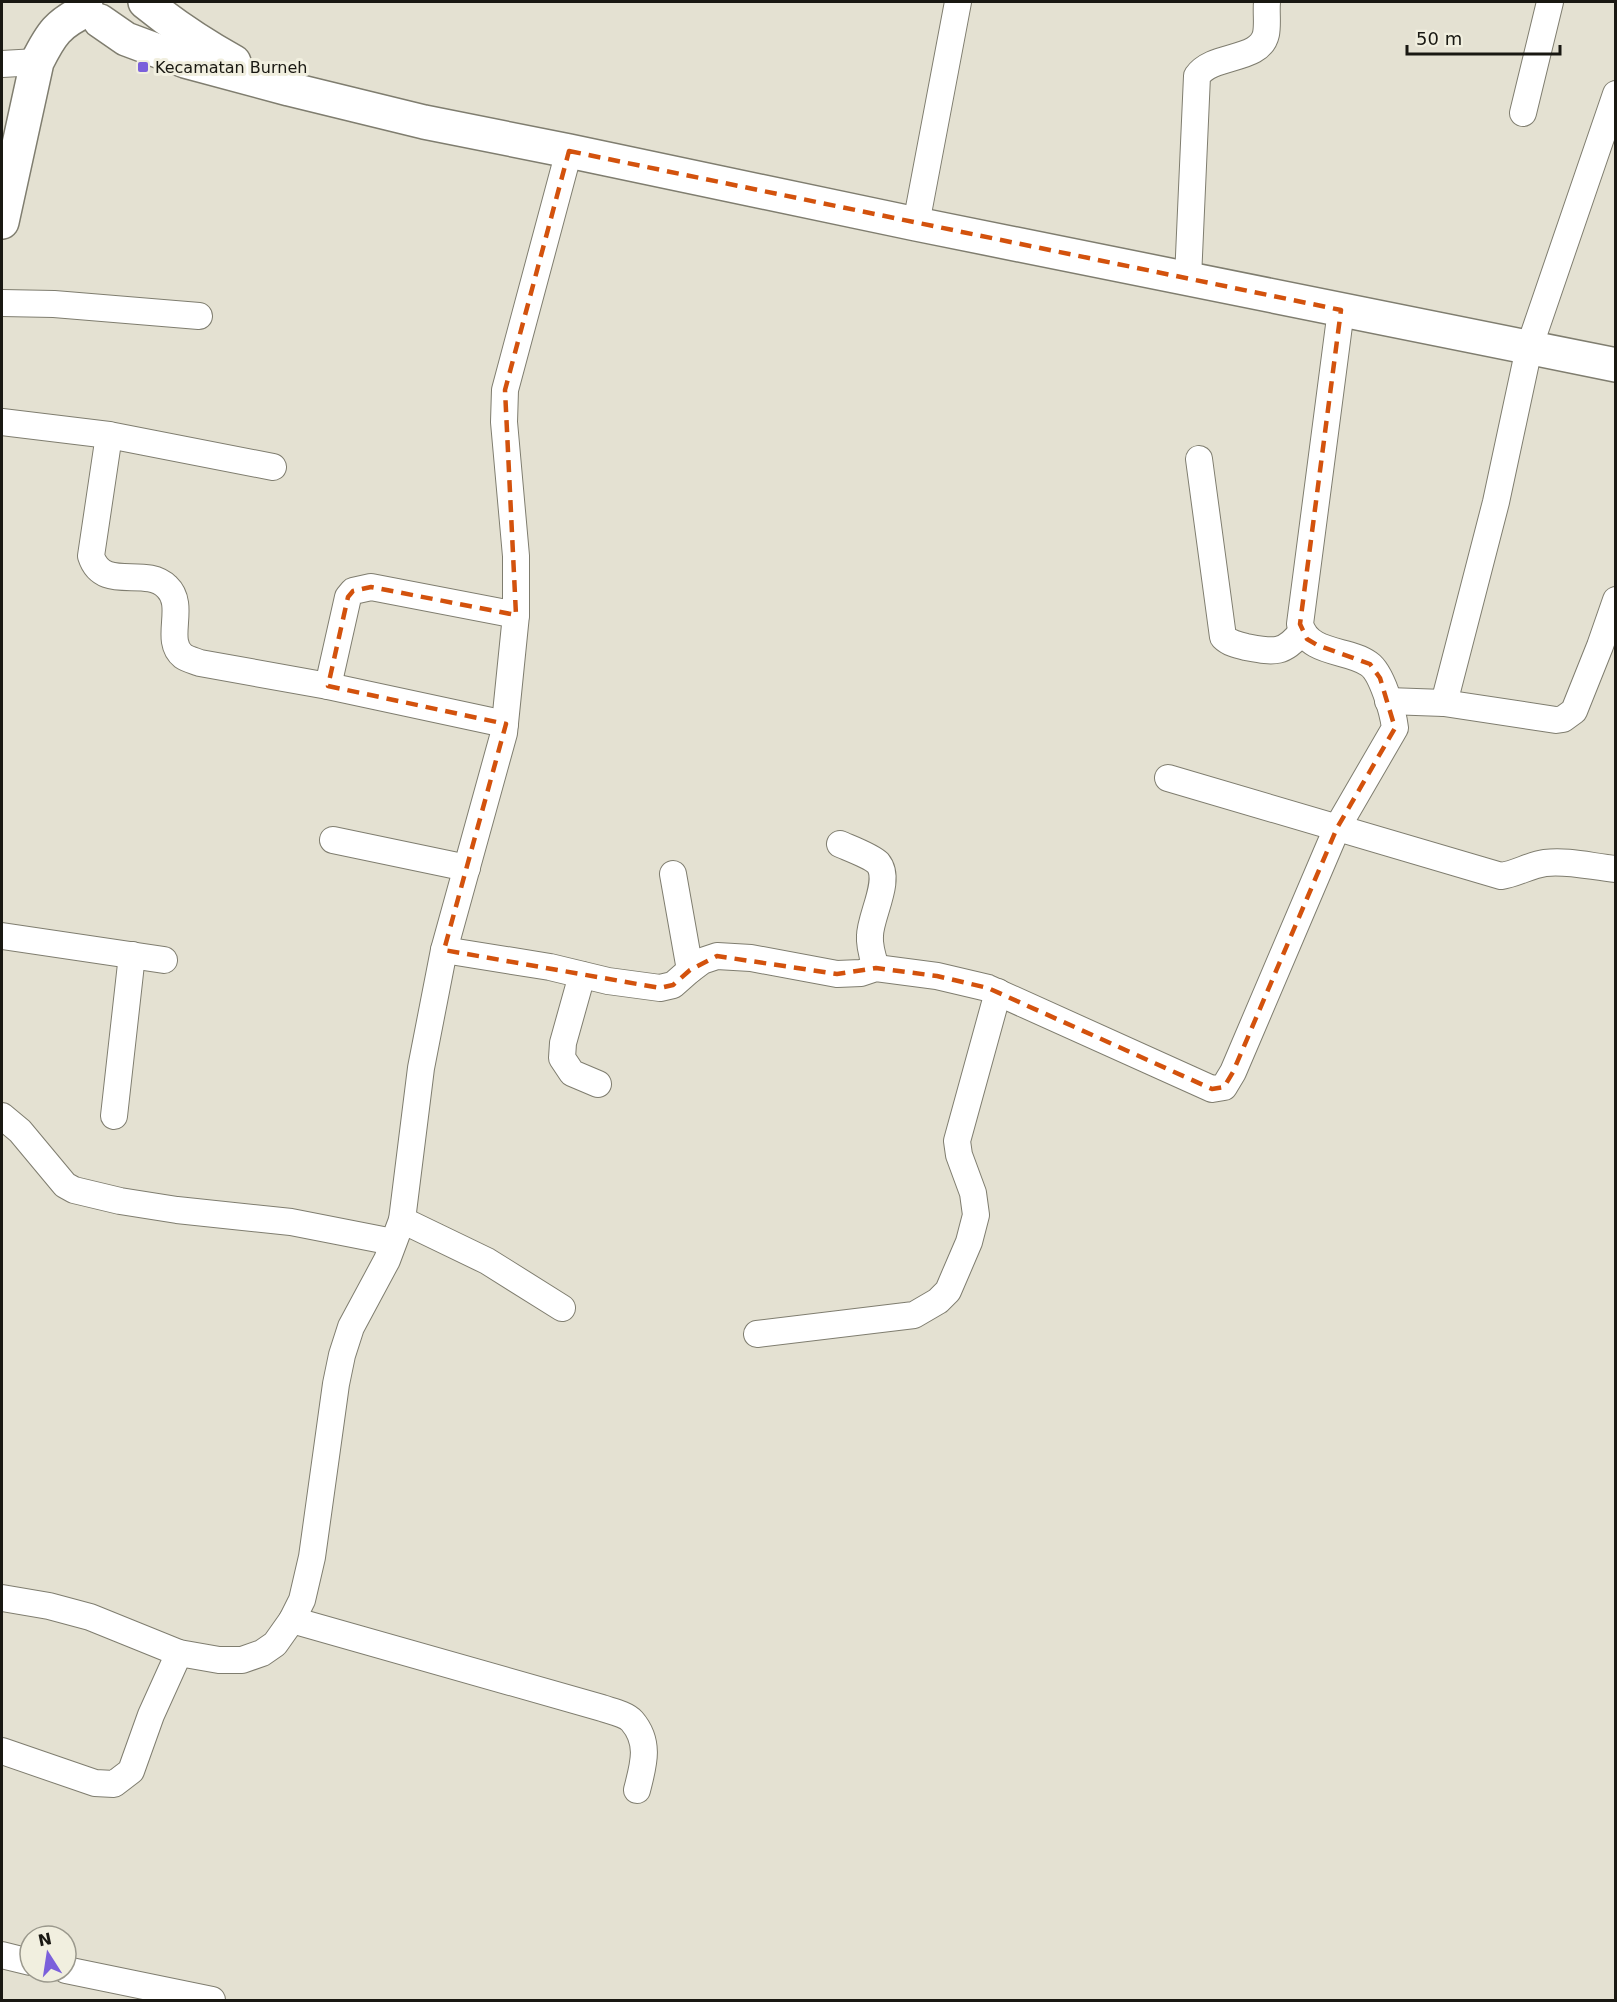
<svg xmlns="http://www.w3.org/2000/svg" width="1617" height="2002" font-family="'DejaVu Sans',sans-serif">
<style>
.lines{fill:none;stroke-linecap:round;stroke-linejoin:round}
.minor-casing{stroke:#7f7d6f;stroke-width:28}
.major-casing{stroke:#7f7d6f;stroke-width:36}
.highway-casing{stroke:#7f7d6f;stroke-width:36}
.minor{stroke:#fff;stroke-width:26}
.major{stroke:#fff;stroke-width:33}
.highway{stroke:#fff;stroke-width:33}
.marked{fill:none;stroke:#d3520d;stroke-width:4.5;stroke-dasharray:12 8;stroke-linejoin:round}
.poi-dot{fill:#7b60db;stroke:#f1efdf;stroke-width:2}
.labels{text-anchor:middle;dominant-baseline:central;stroke-width:6;stroke-linejoin:round;paint-order:stroke}
.poi-label{font-size:16px;fill:#191812;stroke:#f1efdf;text-anchor:start}
</style>
<rect width="100%" height="100%" fill="#e4e1d2"/>
<g class="lines">
<g class="minor-casing">
<g id="minor">
<path d="M 2,64 L 37,62"/>
<path d="M 1523,113 L 1550,2"/>
<path d="M 916,224 L 958,2"/>
<path d="M 1188,278 L 1197,76 C 1213,53 1260,62 1266,34 C 1268,24 1266,12 1267,2"/>
<path d="M 2,303 L 54,304 L 199,316"/>
<path d="M 2,422 L 109,435 L 273,467"/>
<path d="M 109,435 L 91,556 C 103,593 145,565 167,587 C 187,606 163,640 183,656 C 187,659 195,661 200,663 L 328,686 L 505,724"/>
<path d="M 1199,459 L 1223,637 C 1229,643 1237,645 1246,647 C 1273,652 1284,655 1302,631"/>
<path d="M 328,686 L 348,597 L 353,591 L 371,587 L 516,615"/>
<path d="M 1388,701 L 1444,703 L 1556,720 L 1563,719 L 1574,711 L 1600,646 L 1616,600"/>
<path d="M 1444,703 L 1496,502 L 1529,348 L 1616,94"/>
<path d="M 1168,778 L 1501,876 C 1516,874 1530,865 1545,863 C 1568,860 1593,867 1616,869"/>
<path d="M 333,840 L 467,868"/>
<path d="M 840,844 C 849,848 871,856 878,863 C 892,880 870,916 870,936 C 869,946 873,958 876,968"/>
<path d="M 673,874 L 690,970"/>
<path d="M 2,936 L 164,960"/>
<path d="M 444,950 L 550,967 L 608,981 L 660,988 L 673,985 L 690,970 L 702,961 L 717,956 L 751,958 L 837,974 L 861,973 L 876,968 L 937,976 L 988,988 L 1212,1089 L 1224,1087 L 1233,1072 L 1337,828 L 1395,728 C 1393,712 1382,673 1369,664 C 1349,649 1308,655 1300,624 L 1341,310"/>
<path d="M 582,975 L 563,1043 L 562,1058 L 572,1073 L 598,1084"/>
<path d="M 2,1116 L 20,1131 L 65,1185 L 74,1190 L 120,1201 L 177,1210 L 291,1222 L 393,1242"/>
<path d="M 114,1116 L 132,955"/>
<path d="M 402,1220 L 487,1261 L 562,1308"/>
<path d="M 757,1334 L 914,1315 L 938,1301 L 948,1291 L 969,1242 L 976,1215 L 973,1193 L 959,1155 L 957,1141 L 998,992"/>
<path d="M 2,1598 L 49,1606 L 90,1617 L 179,1653 L 219,1660 L 242,1660 L 262,1653 L 275,1644 L 292,1620 L 302,1600 L 312,1557 L 336,1384 L 342,1355 L 351,1327 L 387,1260 L 402,1220 L 421,1068 L 444,950 L 504,733 L 516,615 L 516,556 L 504,422 L 505,390 L 569,151"/>
<path d="M 292,1620 L 602,1708 C 610,1711 626,1714 632,1721 C 651,1743 643,1766 637,1790"/>
<path d="M 2,1751 L 95,1783 L 114,1784 L 131,1771 L 151,1715 L 179,1653"/>
<path d="M 2,1955 L 30,1962"/>
<path d="M 66,1970 L 212,2000"/>
</g>
</g>
<g class="major-casing">
<path id="major" d="M 2,222 L 37,62 C 51,34 58,23 87,10"/>
</g>
<g class="highway-casing">
<g id="highway">
<path d="M 145,2 C 173,25 202,44 234,62"/>
<path d="M 100,21 L 126,39 L 185,61 L 289,89 L 424,122 L 569,151 L 916,224 L 1616,365"/>
</g>
</g>
<use href="#minor" class="minor"/>
<use href="#major" class="major"/>
<use href="#highway" class="highway"/>
</g>
<path class="marked" d="M 569,151 L 1341,310 L 1300,624 L 1307,639 L 1317,645 L 1370,664 L 1380,678 L 1395,728 L 1337,828 L 1233,1072 L 1224,1087 L 1212,1089 L 988,988 L 937,976 L 876,968 L 837,974 L 717,956 L 690,970 L 673,985 L 660,988 L 444,950 L 506,724 L 328,686 L 348,597 L 353,591 L 371,587 L 516,615 L 505,390 Z"/>
<rect class="poi-dot" x="137" y="61" width="12" height="12" rx="3"/>
<g class="labels">
<g class="poi-label">
<text x="155" y="67">Kecamatan Burneh</text>
</g>
</g>
<rect width="1617" height="2002" fill="none" stroke="#191812" stroke-width="6"/>
<g transform="translate(48 1954) rotate(348)"><circle r="28" fill="#f1efdf" stroke="#9b998d" stroke-width="1.5"/>
<path d="M0-4.5L10 22L0 15L-10 22Z" fill="#7b60db"/>
<text y="-9" font-size="16" font-weight="bold" text-anchor="middle" fill="#191812">N</text>
</g>
<path d="M1407 45v9h153v-9" fill="none" stroke="#191812" stroke-width="3"/>
<text x="1416" y="45" font-size="18" fill="#191812" stroke="#f1efdf" stroke-width="4.5" paint-order="stroke">50 m</text>
</svg>
